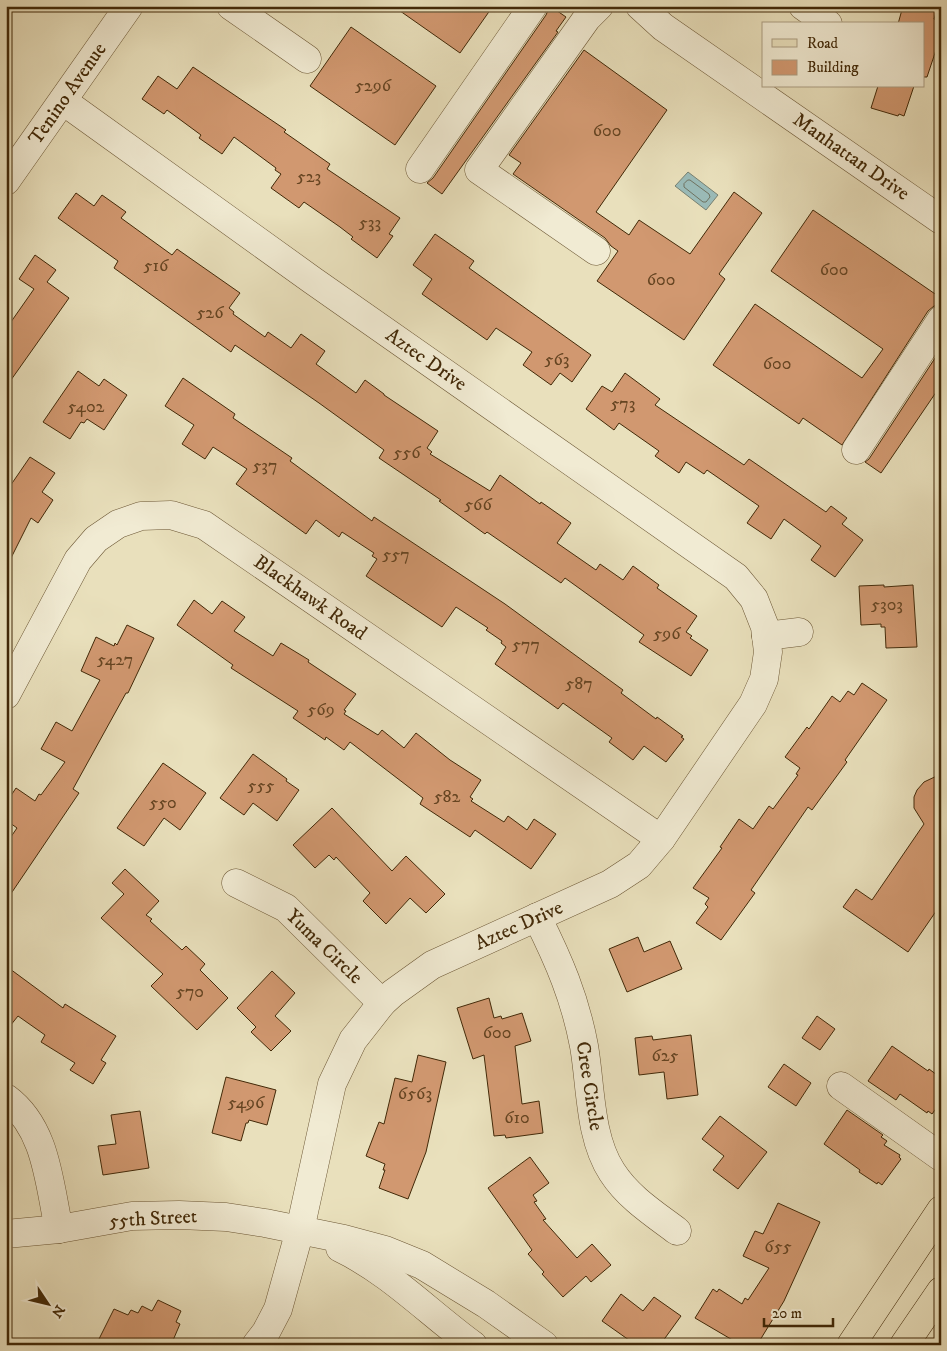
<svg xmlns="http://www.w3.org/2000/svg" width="947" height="1351" font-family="'IM FELL DW Pica',serif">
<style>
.water{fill:#9abbb8;stroke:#778172}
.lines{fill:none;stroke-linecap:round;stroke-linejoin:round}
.shore{stroke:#6e7260;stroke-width:1}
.building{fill:#d19870;stroke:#422908}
.minor-casing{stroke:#6c5735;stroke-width:29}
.major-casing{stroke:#422908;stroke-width:29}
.minor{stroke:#f1ebd3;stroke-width:28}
.major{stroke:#e9e0bc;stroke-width:28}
.labels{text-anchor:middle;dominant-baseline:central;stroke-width:5;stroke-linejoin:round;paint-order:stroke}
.number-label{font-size:18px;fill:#664522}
.street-label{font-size:20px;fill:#422908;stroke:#f1ebd3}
</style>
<rect width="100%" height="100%" fill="#e9e0bc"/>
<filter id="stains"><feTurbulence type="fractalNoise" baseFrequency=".004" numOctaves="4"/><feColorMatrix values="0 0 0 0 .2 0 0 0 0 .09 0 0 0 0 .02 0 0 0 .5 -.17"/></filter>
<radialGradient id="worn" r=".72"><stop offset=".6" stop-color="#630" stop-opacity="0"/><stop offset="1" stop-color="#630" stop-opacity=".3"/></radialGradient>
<path class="water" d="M 688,172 L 718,195 L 706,210 L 675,186 Z"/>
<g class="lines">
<path class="shore" d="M 688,180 L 690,180 L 709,194 L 710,197 L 706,202 L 703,202 L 684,187 L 684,184 Z"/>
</g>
<g class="building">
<path d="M 393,6 L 493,6 L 460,53 Z"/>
<path d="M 550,6 L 566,17 L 556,31 L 558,32 L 442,194 L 427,183 L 433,178 L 546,15 Z"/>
<path d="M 903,6 L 938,6 L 934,19 L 941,21 L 941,35 L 927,77 L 923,77 L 923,24 L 898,24 Z"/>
<path d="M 351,27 L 436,86 L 395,145 L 310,86 Z"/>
<path d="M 584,50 L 667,110 L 596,212 L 629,235 L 639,220 L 690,254 L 734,192 L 762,213 L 719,274 L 725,279 L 684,340 L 597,281 L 618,251 L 611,246 L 605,238 L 513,174 L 521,163 L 509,155 Z"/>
<path d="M 193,67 L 286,130 L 284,132 L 330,164 L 327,169 L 400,218 L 389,234 L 393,236 L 377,258 L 351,239 L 353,237 L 340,227 L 304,202 L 299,208 L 271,188 L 281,174 L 275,170 L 276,168 L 234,137 L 222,154 L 199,138 L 201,135 L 167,110 L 164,114 L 142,99 L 158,76 L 177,89 Z"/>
<path d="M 878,86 L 914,86 L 904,116 L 899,114 L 898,116 L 871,108 Z"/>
<path d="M 76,193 L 94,206 L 102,195 L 126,212 L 121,218 L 172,255 L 177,249 L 240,293 L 229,308 L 234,312 L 233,314 L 265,337 L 268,332 L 291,348 L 301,334 L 325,351 L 316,364 L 356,393 L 365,380 L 384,394 L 384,395 L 438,431 L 427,448 L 432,452 L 430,454 L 490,491 L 500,475 L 540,504 L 541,502 L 571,523 L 557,543 L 596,570 L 600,564 L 623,580 L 633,566 L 659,585 L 657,588 L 697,616 L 686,632 L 692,636 L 690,638 L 708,650 L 691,676 L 639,642 L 644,635 L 565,578 L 561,583 L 487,532 L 485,534 L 439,501 L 441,500 L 379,458 L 384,450 L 319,403 L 235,345 L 231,352 L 114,268 L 118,261 L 58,218 Z"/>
<path d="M 813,210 L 941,298 L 941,305 L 934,306 L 928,311 L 842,445 L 803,418 L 799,424 L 713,365 L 755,304 L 862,378 L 883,349 L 771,271 Z"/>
<path d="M 435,234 L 474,261 L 469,268 L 591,355 L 572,382 L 560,373 L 551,385 L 523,365 L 532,352 L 496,328 L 487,340 L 422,294 L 432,279 L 413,265 Z"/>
<path d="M 35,255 L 56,270 L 47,282 L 69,298 L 6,387 L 6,329 L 34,289 L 19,279 Z"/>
<path d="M 941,349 L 941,385 L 881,473 L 865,462 L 869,459 Z"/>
<path d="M 78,371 L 99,386 L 104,379 L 127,395 L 104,430 L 87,419 L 84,423 L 81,422 L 70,439 L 43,422 Z"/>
<path d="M 625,373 L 660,399 L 655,405 L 744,465 L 749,459 L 826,512 L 831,506 L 847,518 L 842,524 L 863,540 L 835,577 L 811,560 L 821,546 L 784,519 L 771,539 L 747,523 L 759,506 L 707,470 L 704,474 L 686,462 L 679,473 L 655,456 L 659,451 L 619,423 L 614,430 L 586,409 L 602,386 L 612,392 Z"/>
<path d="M 183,378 L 235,414 L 233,418 L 292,458 L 290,461 L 372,521 L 374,517 L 505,604 L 623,690 L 621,693 L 656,719 L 657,717 L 683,736 L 681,737 L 684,739 L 666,762 L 644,746 L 633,760 L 609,742 L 612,738 L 563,703 L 558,709 L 495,664 L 506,647 L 501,643 L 502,641 L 486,630 L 488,628 L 456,607 L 442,627 L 366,576 L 377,559 L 372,556 L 374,553 L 342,532 L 339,537 L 316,520 L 306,534 L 236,484 L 247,469 L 213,447 L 205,459 L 182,444 L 194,425 L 165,406 Z"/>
<path d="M 30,457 L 55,473 L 42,492 L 53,500 L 38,523 L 31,518 L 6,568 L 6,492 Z"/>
<path d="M 884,585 L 884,587 L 913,585 L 917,647 L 886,648 L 885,627 L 881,627 L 881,624 L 861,625 L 859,586 Z"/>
<path d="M 194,600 L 212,614 L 222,601 L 245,617 L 234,631 L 273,656 L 281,643 L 309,660 L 308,662 L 356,694 L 344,710 L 346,711 L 344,714 L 378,735 L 382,730 L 404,748 L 416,733 L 450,760 L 481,780 L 470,797 L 473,799 L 471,801 L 504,822 L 508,816 L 527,830 L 534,819 L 556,834 L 531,869 L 475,830 L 470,837 L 420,804 L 423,798 L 350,742 L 344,750 L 326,737 L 325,740 L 293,718 L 298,711 L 231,668 L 233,665 L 177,625 Z"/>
<path d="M 127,625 L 154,638 L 128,693 L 126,693 L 73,789 L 79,793 L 6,901 L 6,844 L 17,828 L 6,820 L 6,803 L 16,788 L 35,801 L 39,794 L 41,795 L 65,762 L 41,749 L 56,722 L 72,731 L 100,680 L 81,671 L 96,637 L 114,646 L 115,643 L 117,645 Z"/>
<path d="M 862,683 L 887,700 L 845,760 L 847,762 L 812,810 L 808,807 L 751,890 L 755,893 L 721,940 L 696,923 L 708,907 L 705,904 L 709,898 L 693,888 L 722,848 L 720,847 L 739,819 L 753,829 L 769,806 L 773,809 L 798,775 L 796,774 L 800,768 L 785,757 L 807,727 L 809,729 L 832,696 L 840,702 L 848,691 L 854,695 Z"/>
<path d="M 253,754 L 287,779 L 286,781 L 299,790 L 277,821 L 253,803 L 244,815 L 220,798 Z"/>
<path d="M 163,763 L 206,793 L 180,830 L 164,818 L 144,846 L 117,828 Z"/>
<path d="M 941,774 L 941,904 L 908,952 L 843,907 L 856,889 L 872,900 L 924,824 L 914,808 L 914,797 L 917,790 L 924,782 Z"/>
<path d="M 332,808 L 392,871 L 406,856 L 445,894 L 426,913 L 410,898 L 386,924 L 363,901 L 370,893 L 336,857 L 334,860 L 329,855 L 315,868 L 293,845 Z"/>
<path d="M 125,869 L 159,901 L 146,915 L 152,919 L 150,921 L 182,950 L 186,946 L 205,964 L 200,970 L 228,998 L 197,1030 L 151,986 L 163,974 L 101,918 L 124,894 L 112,883 Z"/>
<path d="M 638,937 L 644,952 L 670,941 L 682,969 L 627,992 L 609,949 Z"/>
<path d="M 6,966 L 63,1008 L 65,1004 L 116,1036 L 101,1060 L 106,1063 L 93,1084 L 70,1070 L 75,1063 L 41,1042 L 45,1035 L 18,1016 L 6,1031 Z"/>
<path d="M 272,971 L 295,993 L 275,1016 L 291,1031 L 271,1051 L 251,1032 L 256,1027 L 237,1008 Z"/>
<path d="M 489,998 L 494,1018 L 501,1016 L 502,1019 L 522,1013 L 531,1041 L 515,1046 L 522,1104 L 539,1101 L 543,1133 L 506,1138 L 505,1135 L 494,1136 L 484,1055 L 473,1059 L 457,1008 Z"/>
<path d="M 817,1016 L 835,1029 L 820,1050 L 802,1038 Z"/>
<path d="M 691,1035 L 698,1095 L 667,1099 L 664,1072 L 639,1075 L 635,1038 L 652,1036 L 653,1040 Z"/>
<path d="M 892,1046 L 928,1071 L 929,1069 L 941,1078 L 941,1102 L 932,1114 L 928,1111 L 927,1113 L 900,1094 L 896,1100 L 868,1081 Z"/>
<path d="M 418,1055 L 446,1062 L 426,1152 L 408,1199 L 379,1188 L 385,1170 L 383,1170 L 385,1164 L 366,1156 L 379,1122 L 384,1124 L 395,1078 L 412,1082 Z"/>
<path d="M 784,1064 L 811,1083 L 796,1106 L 768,1087 Z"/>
<path d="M 226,1077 L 276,1090 L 267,1125 L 249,1120 L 248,1123 L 246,1123 L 241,1141 L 212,1133 Z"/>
<path d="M 847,1110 L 883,1135 L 881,1137 L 887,1141 L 884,1145 L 900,1155 L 899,1157 L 901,1159 L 882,1185 L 878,1182 L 877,1184 L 859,1172 L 860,1170 L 824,1144 Z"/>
<path d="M 140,1111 L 149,1168 L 103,1175 L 98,1146 L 116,1144 L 111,1115 Z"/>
<path d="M 720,1116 L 767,1152 L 738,1189 L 713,1170 L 724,1156 L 702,1139 Z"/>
<path d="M 530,1157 L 549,1183 L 533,1195 L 537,1201 L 534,1202 L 546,1219 L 543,1220 L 577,1258 L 592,1244 L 611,1265 L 591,1282 L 586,1276 L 563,1297 L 542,1274 L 544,1272 L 528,1254 L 532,1250 L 488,1188 Z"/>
<path d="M 778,1203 L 820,1222 L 784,1301 L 757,1345 L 741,1345 L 695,1318 L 713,1289 L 717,1292 L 719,1289 L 742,1304 L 745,1298 L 748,1300 L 769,1268 L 743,1256 L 755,1231 L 763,1234 Z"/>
<path d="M 621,1294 L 643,1311 L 654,1297 L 681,1316 L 660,1345 L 636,1345 L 602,1321 Z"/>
<path d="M 158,1300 L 181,1311 L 176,1322 L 180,1324 L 171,1345 L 96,1345 L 114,1309 L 128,1315 L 131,1310 L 138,1313 L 142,1306 L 152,1311 Z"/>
</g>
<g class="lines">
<g class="minor-casing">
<g id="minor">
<path d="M 231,6 L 307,59"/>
<path d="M 640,6 L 663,27 L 941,220"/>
<path d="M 803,6 L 828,24"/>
<path d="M 63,101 L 312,280 L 736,577 L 754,599 L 765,627 L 768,652 L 764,679 L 753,704 L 661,839 L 639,865 L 610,884 L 432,965 L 393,993 L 382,1003 L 353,1040 L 332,1084 L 300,1230 L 278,1309 L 266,1332 L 256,1345"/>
<path d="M 420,169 L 533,6"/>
<path d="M 6,181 L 129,6"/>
<path d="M 596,251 L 479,170 L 587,18 L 599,6"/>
<path d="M 856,450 L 941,320"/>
<path d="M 766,636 L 799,632"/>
<path d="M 6,695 L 78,560 L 96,539 L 118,524 L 141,516 L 171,515 L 204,525 L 661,839"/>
<path d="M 236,883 L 286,908 L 382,1003"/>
<path d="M 537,917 C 559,961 575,998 584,1046 C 591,1086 589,1137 612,1172 C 628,1197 653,1213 677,1231"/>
<path d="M 841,1086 L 941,1157"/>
<path d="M 6,1098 C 47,1128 49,1184 59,1229"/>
<path d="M 6,1234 L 59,1229 L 132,1216 L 179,1215 L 226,1217 L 265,1223 L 344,1239 L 385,1250 L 422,1265 L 486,1304 L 544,1345"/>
<path d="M 340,1248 C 390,1272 429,1313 473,1345"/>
</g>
</g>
<g class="major-casing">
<g id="major">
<path d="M 851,1345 L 941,1210"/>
<path d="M 904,1345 L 941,1291"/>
</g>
</g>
<use href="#minor" class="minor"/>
<use href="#major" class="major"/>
</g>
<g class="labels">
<g class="number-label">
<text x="373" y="86">5296</text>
<text x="607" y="131">600</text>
<text x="309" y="177">523</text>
<text x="370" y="223">533</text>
<text x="156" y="266">516</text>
<text x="834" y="270">600</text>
<text x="661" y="280">600</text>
<text x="210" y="313">526</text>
<text x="557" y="360">563</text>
<text x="777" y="364">600</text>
<text x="623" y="404">573</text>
<text x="86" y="407">5402</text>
<text x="407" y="453">556</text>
<text x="265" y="466">537</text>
<text x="478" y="505">566</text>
<text x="396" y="555">557</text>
<text x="887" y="605">5303</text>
<text x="667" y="634">596</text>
<text x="526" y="645">577</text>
<text x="115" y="660">5427</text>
<text x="579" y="684">587</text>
<text x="321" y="710">569</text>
<text x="261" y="786">555</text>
<text x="447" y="797">582</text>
<text x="163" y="803">550</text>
<text x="190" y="992">570</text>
<text x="497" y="1033">600</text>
<text x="665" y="1056">625</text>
<text x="415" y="1094">6563</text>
<text x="246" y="1103">5496</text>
<text x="517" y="1118">610</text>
<text x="778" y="1247">655</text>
</g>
<g class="street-label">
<text transform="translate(68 94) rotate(-55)">Tenino Avenue</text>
<text transform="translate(851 157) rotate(35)">Manhattan Drive</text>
<text transform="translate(426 360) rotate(35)">Aztec Drive</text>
<text transform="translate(310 598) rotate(35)">Blackhawk Road</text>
<text transform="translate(519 926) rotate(-24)">Aztec Drive</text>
<text transform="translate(324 947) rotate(44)">Yuma Circle</text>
<text transform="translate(589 1086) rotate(81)">Cree Circle</text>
<text transform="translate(153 1219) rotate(-3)">55th Street</text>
</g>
</g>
<rect width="947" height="1351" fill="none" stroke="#e9e0bc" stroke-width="25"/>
<rect x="8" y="8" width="932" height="1336" fill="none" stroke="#422908" stroke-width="2.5"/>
<rect x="12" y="12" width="922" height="1326" fill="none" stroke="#422908"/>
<rect x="762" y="22" width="162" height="65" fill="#f1ebd3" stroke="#ab9d82"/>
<rect x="772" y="39" width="25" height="8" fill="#e9e0bc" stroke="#ab9d82"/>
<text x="807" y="48" font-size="15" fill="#422908">Road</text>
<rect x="772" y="60" width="25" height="15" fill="#d19870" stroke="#ab9d82"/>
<text x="807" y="72" font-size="15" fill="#422908">Building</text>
<g transform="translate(48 1304) rotate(125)" stroke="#f1ebd3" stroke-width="4" paint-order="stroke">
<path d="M0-4L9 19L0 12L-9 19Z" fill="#422908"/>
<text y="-8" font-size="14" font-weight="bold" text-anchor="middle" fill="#422908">N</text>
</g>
<path d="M764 1318v8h69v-8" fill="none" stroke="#422908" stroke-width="2.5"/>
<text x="772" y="1318" font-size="15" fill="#422908" stroke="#f1ebd3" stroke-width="4" paint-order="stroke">20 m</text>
<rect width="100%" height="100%" filter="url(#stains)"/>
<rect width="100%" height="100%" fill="url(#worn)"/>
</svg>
